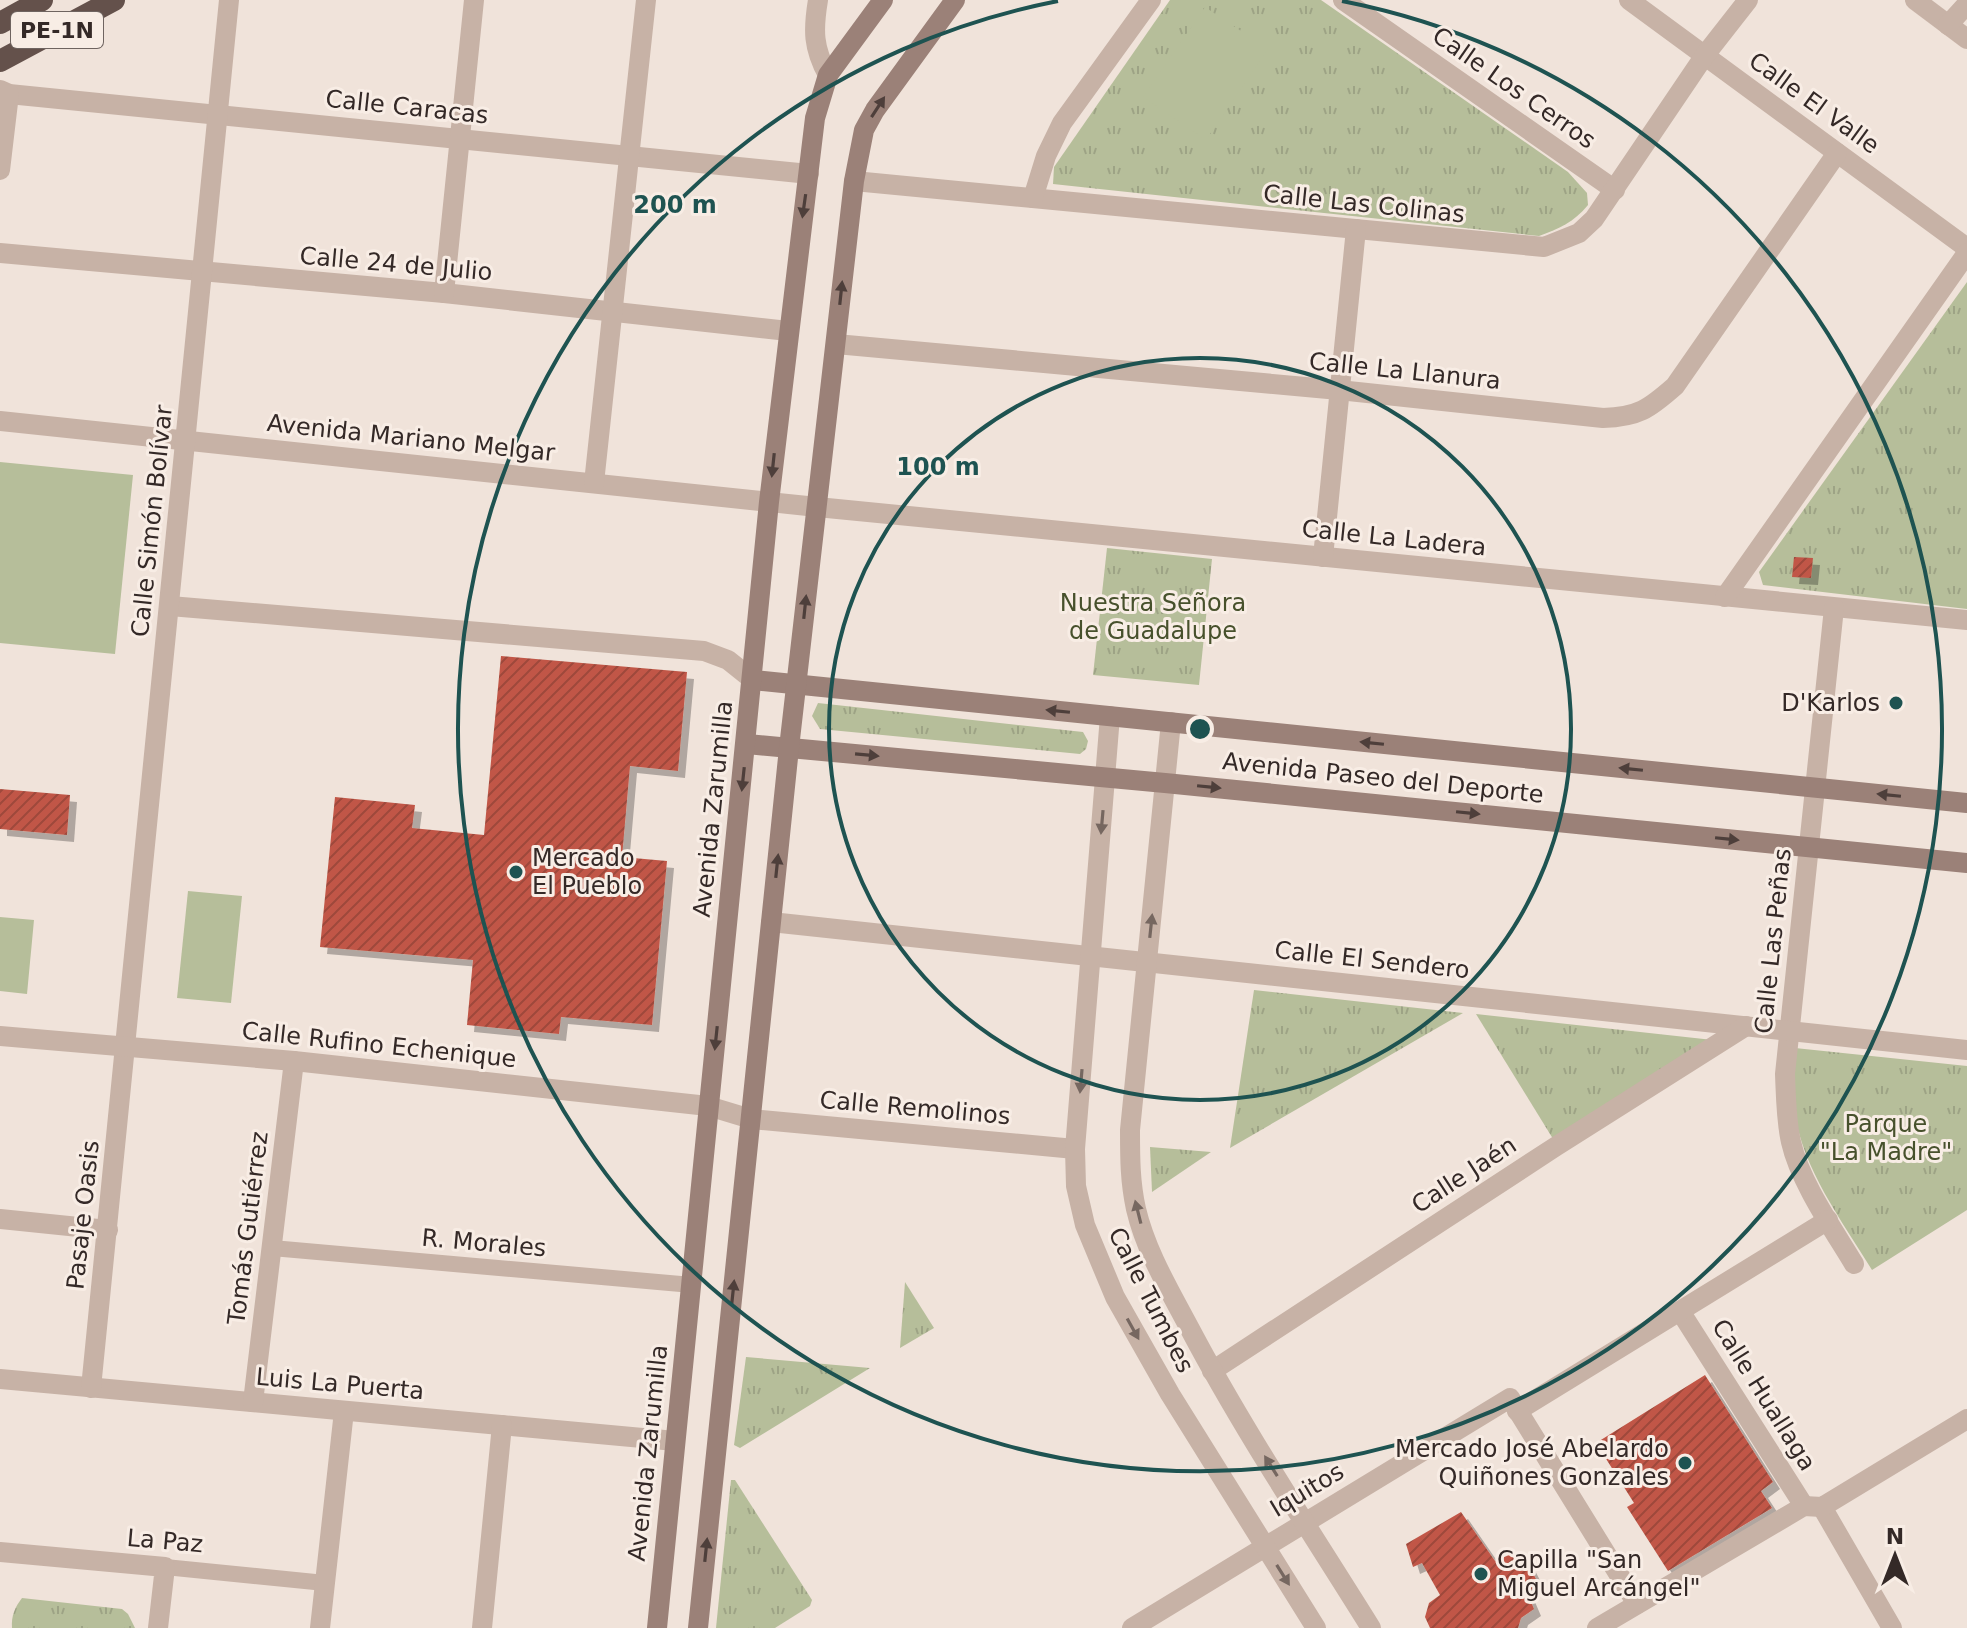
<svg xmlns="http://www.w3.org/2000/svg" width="1967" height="1628" font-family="'DejaVu Sans',sans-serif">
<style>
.grass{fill:url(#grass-tufts)}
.pitch{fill:#b6be9a}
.building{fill:url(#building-hatch);filter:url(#shadow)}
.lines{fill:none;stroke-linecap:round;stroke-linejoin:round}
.pedestrian{stroke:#c7b2a6;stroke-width:16}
.minor{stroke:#c7b2a6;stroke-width:20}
.tertiary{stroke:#c7b2a6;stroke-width:20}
.secondary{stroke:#9b8178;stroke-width:20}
.trunk{stroke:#64514b;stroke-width:22}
.oneway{fill:#4e3f3b}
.oneway2{fill:#766760}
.ring{fill:none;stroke:#1e5351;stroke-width:4}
.poi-dot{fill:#1e5351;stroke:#f8ede5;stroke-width:3}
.labels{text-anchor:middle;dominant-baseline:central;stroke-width:6;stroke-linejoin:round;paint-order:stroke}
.shield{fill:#f8ede5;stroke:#6f6460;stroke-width:2}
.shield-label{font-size:22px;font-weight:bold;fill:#342927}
.street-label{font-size:24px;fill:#342927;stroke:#f8ede5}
.park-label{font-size:24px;fill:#47512c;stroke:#f8ede5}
.poi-label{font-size:24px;fill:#342927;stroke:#f8ede5;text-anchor:end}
.centre{fill:#1e5351;stroke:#f8ede5;stroke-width:4}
.ring-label{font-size:24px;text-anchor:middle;font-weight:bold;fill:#1e5351;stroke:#f8ede5;stroke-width:6;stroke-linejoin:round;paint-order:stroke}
</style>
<defs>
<pattern id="grass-tufts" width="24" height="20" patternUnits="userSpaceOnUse" patternTransform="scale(2)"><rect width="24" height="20" fill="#b6be9a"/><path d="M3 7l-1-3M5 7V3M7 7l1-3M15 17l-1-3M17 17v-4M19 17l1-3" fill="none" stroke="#9da385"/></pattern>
<pattern id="building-hatch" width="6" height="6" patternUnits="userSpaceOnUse" patternTransform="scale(2)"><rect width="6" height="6" fill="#c15747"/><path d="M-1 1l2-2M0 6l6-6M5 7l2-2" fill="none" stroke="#9e483b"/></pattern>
<filter id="shadow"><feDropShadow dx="7" dy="7" stdDeviation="0" flood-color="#0004"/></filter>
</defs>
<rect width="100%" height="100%" fill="#f0e3da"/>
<g class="grass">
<path d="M 1170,0 L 1321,0 L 1568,172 L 1587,193 L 1588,205 C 1574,222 1559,229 1539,236 L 1053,184 L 1054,167 Z"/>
<path d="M 1967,282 L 1967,609 L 1763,585 L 1759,572 Z"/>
<path d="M 1107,548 L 1212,559 L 1199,685 L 1093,675 Z"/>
<path d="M 818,703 L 1083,732 L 1088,741 L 1086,749 L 1080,754 L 820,729 L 812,716 Z"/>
<path d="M 1254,990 L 1463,1013 L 1230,1148 Z"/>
<path d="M 1476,1014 L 1722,1041 L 1558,1147 Z"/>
<path d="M 1795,1048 L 1967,1066 L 1967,1210 L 1872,1270 C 1841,1219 1803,1170 1794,1110 C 1791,1090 1795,1068 1795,1048 Z"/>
<path d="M 1150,1147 L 1211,1152 L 1152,1192 Z"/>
<path d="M 905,1282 L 934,1328 L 900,1348 Z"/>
<path d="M 746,1357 L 870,1368 L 740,1448 L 734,1445 Z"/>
<path d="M 731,1480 L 735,1480 L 812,1600 L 810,1606 L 775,1628 L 716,1628 Z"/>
<path d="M 22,1598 L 122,1609 L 128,1614 L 135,1628 L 12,1628 C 11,1616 15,1607 22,1598 Z"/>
</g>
<g class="pitch">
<path d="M 1205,7 L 1268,49 L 1206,140 L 1143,97 Z"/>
<path d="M 0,462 L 133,475 L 115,654 L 0,643 Z"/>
<path d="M 188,891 L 242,896 L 231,1003 L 177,998 Z"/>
<path d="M 0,917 L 34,920 L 27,994 L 0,991 Z"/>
</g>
<g class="building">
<path d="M 1794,557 L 1813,558 L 1811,578 L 1792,577 Z"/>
<path d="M 501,656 L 687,672 L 678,771 L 630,766 L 622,857 L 667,861 L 652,1025 L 561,1017 L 559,1034 L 467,1025 L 473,960 L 320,947 L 335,797 L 415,805 L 412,828 L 484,835 Z"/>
<path d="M 0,789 L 70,795 L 67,835 L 0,829 Z"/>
<path d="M 1705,1375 L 1773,1482 L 1761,1491 L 1772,1508 L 1668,1571 L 1627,1507 L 1634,1503 L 1596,1443 Z"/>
<path d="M 1461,1512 L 1495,1561 L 1509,1555 L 1523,1554 L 1537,1581 L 1528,1595 L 1534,1609 L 1521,1618 L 1518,1628 L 1430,1628 L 1425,1617 L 1429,1603 L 1440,1595 L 1422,1563 L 1413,1567 L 1406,1544 Z"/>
</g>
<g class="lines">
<g class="pedestrian">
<path d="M 272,1248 L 692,1285"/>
<path d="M 165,1567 L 325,1583"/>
</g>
<g class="minor">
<path d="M 1343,0 L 1615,190"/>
<path d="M 1629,0 L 1967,248"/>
<path d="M 1915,0 L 1967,39"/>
<path d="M 1948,25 L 1967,4"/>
<path d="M 0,90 L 9,94 L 809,174"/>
<path d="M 0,170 L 9,94"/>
<path d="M 854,181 L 1544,247 L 1579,233 L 1594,219 L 1705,55 L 1748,0"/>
<path d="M 1033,198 L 1046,156 L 1062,123 L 1151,0"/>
<path d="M 0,253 L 444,293 L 788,331"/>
<path d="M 444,293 L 474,0"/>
<path d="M 836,344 L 1339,390 L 1603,418 C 1638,417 1649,409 1675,386 L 1837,153"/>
<path d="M 0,421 L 817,507 L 1967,620"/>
<path d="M 594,483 L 646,0"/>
<path d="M 1323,557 L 1356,229"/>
<path d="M 1725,597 L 1967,253"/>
<path d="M 170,606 L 704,651 L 728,660 L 753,680"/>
<path d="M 1834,608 L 1785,1074 C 1786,1097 1786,1120 1791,1142 C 1800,1182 1833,1229 1854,1264"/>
<path d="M 771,922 L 1967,1050"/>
<path d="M 751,1119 L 1075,1149"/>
<path d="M 0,1219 L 108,1230"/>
<path d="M 1680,1311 L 1804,1506"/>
<path d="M 1212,1371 L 1555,1147 L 1746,1026"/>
<path d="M 0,1379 L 675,1441"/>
<path d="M 91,1388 L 229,0"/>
<path d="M 253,1402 L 294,1061"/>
<path d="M 1517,1411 L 1828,1220"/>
<path d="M 1822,1507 L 1892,1628"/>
<path d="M 0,1552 L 165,1567 L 158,1628"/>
<path d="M 320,1628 L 344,1411"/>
<path d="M 482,1628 L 502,1425"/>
<path d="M 1132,1628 L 1510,1398 L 1637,1604"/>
<path d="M 1597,1628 L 1804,1506 L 1822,1507 L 1967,1419"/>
</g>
<g class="tertiary">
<path d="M 818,0 C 813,30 813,48 828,75"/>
<path d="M 1110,716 L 1075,1149 L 1076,1186 L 1085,1225 L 1115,1297 L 1170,1394 L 1316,1628"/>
<path d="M 1171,722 L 1130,1130 C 1130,1157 1130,1182 1136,1209 C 1146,1252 1170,1291 1191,1331 C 1245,1433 1310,1530 1371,1628"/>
<path d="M 0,1036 L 294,1061 L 708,1106 L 751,1119"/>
</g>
<g class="secondary">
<path d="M 753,680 L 1967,803"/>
<path d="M 747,744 L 1165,783 L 1967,863"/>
<path d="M 657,1628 L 769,502 L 815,118 L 828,75 L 883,0"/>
<path d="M 698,1628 L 789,748 L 854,181 L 864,130 L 875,110 L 955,0"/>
</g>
<g class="trunk">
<path d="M 0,23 L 42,0"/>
<path d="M 0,61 L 114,0"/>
</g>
</g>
<defs><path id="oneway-solid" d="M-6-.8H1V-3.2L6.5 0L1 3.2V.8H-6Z" transform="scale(2)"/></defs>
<g class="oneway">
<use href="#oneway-solid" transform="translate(878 107) rotate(-57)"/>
<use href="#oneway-solid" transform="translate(804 206) rotate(98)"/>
<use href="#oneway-solid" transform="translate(841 293) rotate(-84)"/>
<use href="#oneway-solid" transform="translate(773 465) rotate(96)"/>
<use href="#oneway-solid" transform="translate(805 607) rotate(-84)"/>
<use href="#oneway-solid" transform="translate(1058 711) rotate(-174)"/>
<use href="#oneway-solid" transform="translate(1372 743) rotate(-174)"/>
<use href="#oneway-solid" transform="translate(867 755) rotate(5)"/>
<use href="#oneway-solid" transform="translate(1631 769) rotate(-174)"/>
<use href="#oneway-solid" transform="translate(743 779) rotate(96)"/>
<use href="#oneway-solid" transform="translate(1209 787) rotate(6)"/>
<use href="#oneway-solid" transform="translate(1889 795) rotate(-174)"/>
<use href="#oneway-solid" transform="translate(1468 813) rotate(6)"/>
<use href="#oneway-solid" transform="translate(1727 839) rotate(6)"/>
<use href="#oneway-solid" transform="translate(777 866) rotate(-84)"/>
<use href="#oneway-solid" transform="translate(716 1038) rotate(96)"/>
<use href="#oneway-solid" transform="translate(733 1292) rotate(-84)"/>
<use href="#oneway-solid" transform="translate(706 1550) rotate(-84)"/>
</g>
<g class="oneway2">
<use href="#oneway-solid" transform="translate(1102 822) rotate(95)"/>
<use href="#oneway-solid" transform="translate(1151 926) rotate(-84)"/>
<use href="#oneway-solid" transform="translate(1081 1081) rotate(95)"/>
<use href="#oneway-solid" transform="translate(1138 1212) rotate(-104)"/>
<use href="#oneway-solid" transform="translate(1133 1329) rotate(61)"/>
<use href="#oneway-solid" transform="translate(1271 1466) rotate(-122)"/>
<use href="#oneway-solid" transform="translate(1283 1575) rotate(58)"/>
</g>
<g class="ring">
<circle cx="1200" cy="729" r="371"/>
<path d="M1342 1A742 742 0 1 1 1058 1"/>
</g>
<g class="poi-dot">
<circle cx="1896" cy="703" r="8"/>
<circle cx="516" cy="872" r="8"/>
<circle cx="1685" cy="1463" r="8"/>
<circle cx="1481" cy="1574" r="8"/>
</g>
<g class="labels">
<rect class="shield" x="11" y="12" width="92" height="36" rx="6"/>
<g class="shield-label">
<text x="57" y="30">PE-1N</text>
</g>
<g class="street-label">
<text transform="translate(1514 88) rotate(35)">Calle Los Cerros</text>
<text transform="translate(1814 103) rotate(36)">Calle El Valle</text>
<text transform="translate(407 107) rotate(6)">Calle Caracas</text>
<text transform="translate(1364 204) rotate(6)">Calle Las Colinas</text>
<text transform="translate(396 264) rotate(5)">Calle 24 de Julio</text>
<text transform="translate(1405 371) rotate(6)">Calle La Llanura</text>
<text transform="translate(411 438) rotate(6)">Avenida Mariano Melgar</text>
<text transform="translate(152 521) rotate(-84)">Calle Simón Bolívar</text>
<text transform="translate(1394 538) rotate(6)">Calle La Ladera</text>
<text transform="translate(1383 778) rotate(6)">Avenida Paseo del Deporte</text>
<text transform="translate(713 809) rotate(-84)">Avenida Zarumilla</text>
<text transform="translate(1773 941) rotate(-84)">Calle Las Peñas</text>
<text transform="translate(1372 960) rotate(6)">Calle El Sendero</text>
<text transform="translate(379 1045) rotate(6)">Calle Rufino Echenique</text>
<text transform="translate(915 1108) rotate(5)">Calle Remolinos</text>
<text transform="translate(1464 1175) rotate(-33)">Calle Jaén</text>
<text transform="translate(83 1215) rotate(-84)">Pasaje Oasis</text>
<text transform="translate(248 1228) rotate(-83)">Tomás Gutiérrez</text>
<text transform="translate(484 1243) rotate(5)">R. Morales</text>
<text transform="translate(1151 1300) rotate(63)">Calle Tumbes</text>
<text transform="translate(340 1384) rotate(5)">Luis La Puerta</text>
<text transform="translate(1764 1395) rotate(58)">Calle Huallaga</text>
<text transform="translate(648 1453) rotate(-84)">Avenida Zarumilla</text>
<text transform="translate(1307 1490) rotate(-31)">Iquitos</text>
<text transform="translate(165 1541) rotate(5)">La Paz</text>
</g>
<g class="park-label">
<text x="1153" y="603">Nuestra Señora<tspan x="1153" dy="28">de Guadalupe</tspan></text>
<text x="1886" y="1124">Parque<tspan x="1886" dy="28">"La Madre"</tspan></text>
</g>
<g class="poi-label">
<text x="1880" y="703">D'Karlos</text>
<text x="532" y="858" text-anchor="start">Mercado<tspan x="532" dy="28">El Pueblo</tspan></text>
<text x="1669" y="1449">Mercado José Abelardo<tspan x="1669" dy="28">Quiñones Gonzales</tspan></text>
<text x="1497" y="1560" text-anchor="start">Capilla "San<tspan x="1497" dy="28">Miguel Arcángel"</tspan></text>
</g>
</g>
<circle cx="1200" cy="729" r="12" class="centre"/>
<g class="ring-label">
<text x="675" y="213">200 m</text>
<text x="938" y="475">100 m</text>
</g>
<g transform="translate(1895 1556)" stroke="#f8ede5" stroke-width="6" paint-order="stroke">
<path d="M0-6L14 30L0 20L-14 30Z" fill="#342927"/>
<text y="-12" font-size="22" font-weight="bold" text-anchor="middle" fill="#342927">N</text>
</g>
</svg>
